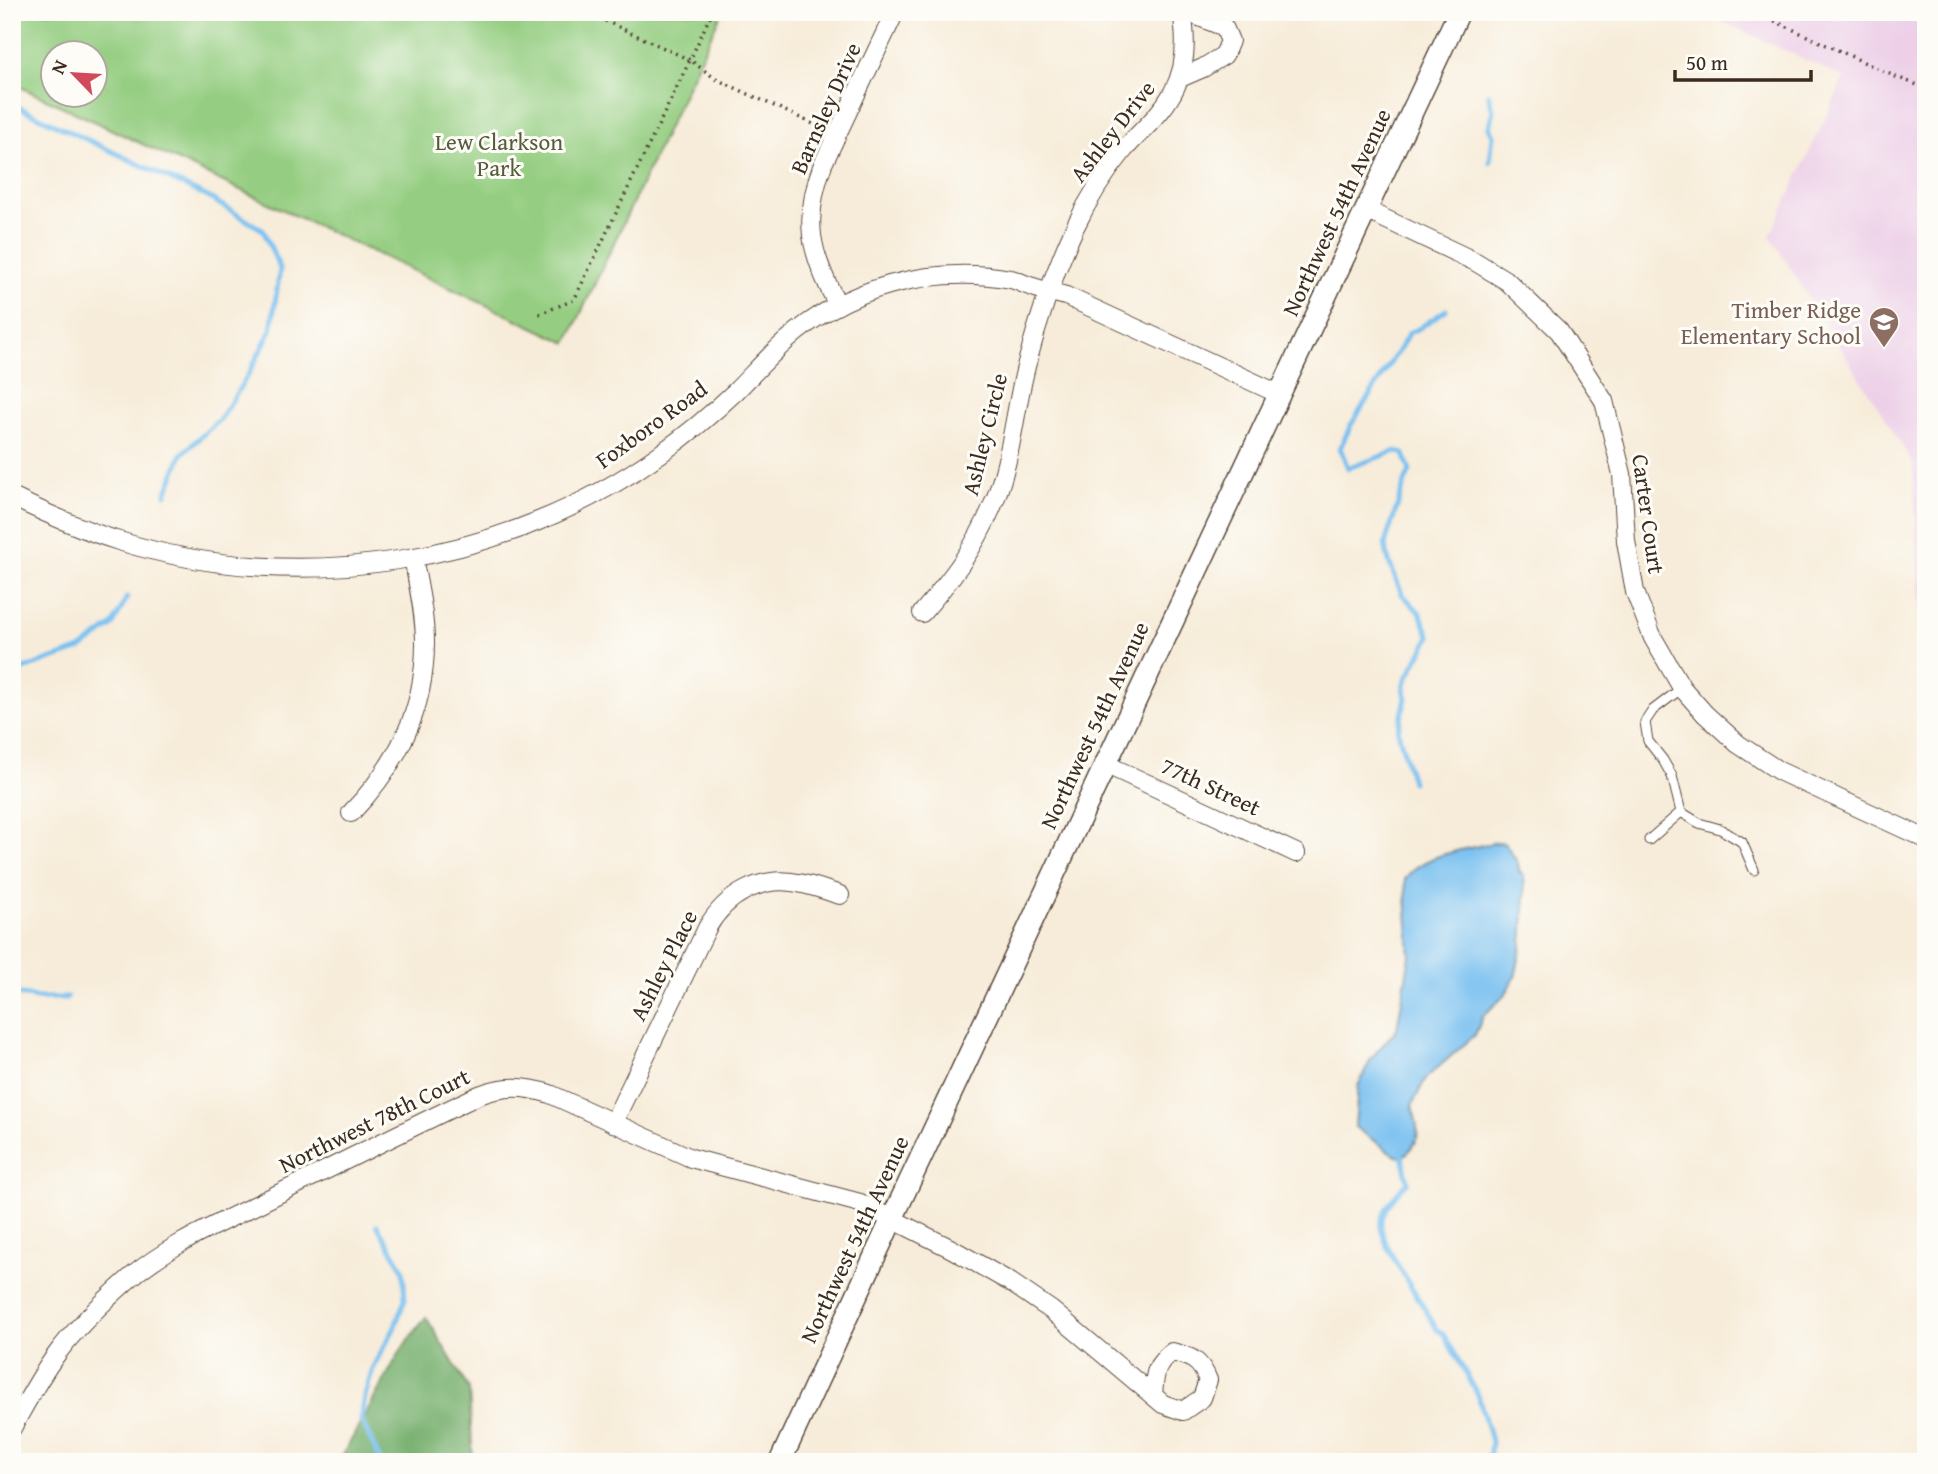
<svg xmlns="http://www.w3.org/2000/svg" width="1938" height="1474" font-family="'Gentium Book Plus',serif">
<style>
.built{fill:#edd0e8}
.green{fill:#95ce82;stroke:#687c50;stroke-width:2;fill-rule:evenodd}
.forest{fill:#78b170;stroke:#5a6e47;stroke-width:2}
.water{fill:#78c0f0;stroke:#5a7587;stroke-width:2}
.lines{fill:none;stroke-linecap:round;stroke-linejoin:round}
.stream{stroke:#78c0f0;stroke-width:5}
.service-casing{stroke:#57473a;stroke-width:11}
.minor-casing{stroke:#57473a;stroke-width:20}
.tertiary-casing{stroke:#57473a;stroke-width:24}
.path{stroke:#57473a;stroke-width:3.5;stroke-dasharray:2 5;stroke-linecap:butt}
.service{stroke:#fff;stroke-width:9}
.minor{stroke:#fff;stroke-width:18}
.tertiary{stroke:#fff;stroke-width:21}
.labels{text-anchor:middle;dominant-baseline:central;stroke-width:6;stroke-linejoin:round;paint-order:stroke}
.street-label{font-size:23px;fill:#3b2a1e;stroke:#fdfcf7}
.park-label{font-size:23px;fill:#565b3c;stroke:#fdfcf7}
.education-label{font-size:23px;fill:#785e54;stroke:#fdfcf7;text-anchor:end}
</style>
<rect width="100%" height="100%" fill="#fdfcf7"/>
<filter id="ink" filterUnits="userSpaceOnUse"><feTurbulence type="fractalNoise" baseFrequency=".0143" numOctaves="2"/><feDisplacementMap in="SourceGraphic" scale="14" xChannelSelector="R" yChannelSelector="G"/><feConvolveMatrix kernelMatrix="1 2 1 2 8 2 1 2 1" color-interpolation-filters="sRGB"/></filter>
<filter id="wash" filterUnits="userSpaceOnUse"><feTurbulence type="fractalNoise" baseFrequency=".00686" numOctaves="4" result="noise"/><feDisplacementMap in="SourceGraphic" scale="28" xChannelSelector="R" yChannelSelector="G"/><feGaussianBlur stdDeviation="1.57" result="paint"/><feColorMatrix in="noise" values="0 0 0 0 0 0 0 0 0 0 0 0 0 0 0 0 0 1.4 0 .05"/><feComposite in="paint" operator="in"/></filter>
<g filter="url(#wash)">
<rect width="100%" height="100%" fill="#f7ecd9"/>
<path class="built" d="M 1702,12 L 1926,12 L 1926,690 L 1924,689 L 1913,463 L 1770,236 L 1844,78 Z"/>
<path class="green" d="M 12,12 L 722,12 L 567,343 L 12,83 ZM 52,52 L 94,52 L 94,94 L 52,94 Z"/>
<path class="forest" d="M 426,1317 L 469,1389 L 473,1462 L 339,1462 L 401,1350 Z"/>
<path class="water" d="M 1498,842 L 1505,843 L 1518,863 L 1519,871 L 1524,876 L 1525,896 L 1522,945 L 1515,977 L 1505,995 L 1483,1016 L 1475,1035 L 1426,1078 L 1412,1105 C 1418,1128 1424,1142 1402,1157 L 1396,1156 L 1355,1127 L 1358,1086 L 1372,1057 L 1397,1029 L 1410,956 L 1405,879 C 1423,853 1469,849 1498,842 Z"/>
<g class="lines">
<g class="stream">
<path d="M 1488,94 L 1493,110 L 1489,127 L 1493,135 L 1490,162"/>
<path d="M 12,104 L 208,197 L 263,230 L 280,269 L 271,330 L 249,373 L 221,418 L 182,454 L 166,494"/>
<path d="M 12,673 L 81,649 L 113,625 L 127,597"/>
<path d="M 1412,782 L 1398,731 L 1406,698 L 1404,687 L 1407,678 L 1430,637 L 1420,613 L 1402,594 L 1389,562 L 1385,544 L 1405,482 L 1410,471 L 1404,454 L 1396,451 L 1348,468 L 1340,448 L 1351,425 L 1410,332 L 1418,329 L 1446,310"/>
<path d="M 12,993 L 37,998 L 67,998"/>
<path d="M 1401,1151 L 1408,1182 C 1398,1190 1383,1210 1381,1223 C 1378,1243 1427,1309 1437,1330 L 1443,1333 L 1478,1395 L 1491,1441 L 1489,1462"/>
<path d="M 377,1225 L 403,1269 L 405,1299 L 394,1329 L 374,1365 L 366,1392 L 361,1419 L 381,1462"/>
</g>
</g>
</g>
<g filter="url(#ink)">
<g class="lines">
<g class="service-casing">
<g id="service">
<path d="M 1682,688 L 1653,710 L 1645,722 L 1648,741 L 1663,760 L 1672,776 L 1681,812 L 1699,823 L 1720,829 L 1742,842 L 1754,870"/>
<path d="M 1649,840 L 1681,812"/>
</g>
</g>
<g class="minor-casing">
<g id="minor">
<path d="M 1180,78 L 1203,68 L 1224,55 L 1230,41 L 1224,27 L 1187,12"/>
<path d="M 1366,210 L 1476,262 L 1507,281 L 1559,331 L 1604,401 L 1622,474 L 1626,541 L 1635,592 L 1649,628 L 1653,638 L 1682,688 L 1705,714 L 1738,744 L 1779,771 L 1926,839"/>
<path d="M 838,305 C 810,253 802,220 823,164 L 895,12"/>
<path d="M 12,497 C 47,514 82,530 119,541 C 299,597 507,564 660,454 C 687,435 712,414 736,391 C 752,375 767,358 785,342 C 845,287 931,265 1011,279 C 1019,281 1025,285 1033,287 C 1044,291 1055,293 1066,296 L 1279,394"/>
<path d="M 922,613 C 951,579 974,550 992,507 C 1012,461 1014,411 1027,363 C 1039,317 1055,270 1075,227 C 1088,200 1104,174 1123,151 C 1133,139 1146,128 1156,116 C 1184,85 1189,53 1182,12"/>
<path d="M 1105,764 L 1296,853"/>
<path d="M 351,813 C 397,765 425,711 425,643 C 425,614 418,585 413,557"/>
<path d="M 613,1123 L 707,928 C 725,896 760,875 798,883 C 812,885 827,891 840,895"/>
<path d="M 12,1428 C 26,1403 39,1378 56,1355 C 76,1327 104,1301 130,1278 C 170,1244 221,1223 268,1199 C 338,1164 408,1129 479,1095 C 504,1085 525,1086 550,1094 L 691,1158 L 860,1203 L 952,1249 L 1010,1282 L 1051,1310 L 1163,1404 L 1183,1411 L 1202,1398 L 1208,1380 C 1200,1360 1192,1357 1172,1352 C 1154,1366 1155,1374 1153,1395"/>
</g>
</g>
<g class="tertiary-casing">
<path id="tertiary" d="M 780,1462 L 892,1219 L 1459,12"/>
</g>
<g class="path">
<path d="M 586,12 L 690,60 L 712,12"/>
<path d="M 1755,12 L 1896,77 L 1926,88"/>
<path d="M 539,314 L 574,300 L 690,60 L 716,79 L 822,128"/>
</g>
<use href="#service" class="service"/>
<use href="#minor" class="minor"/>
<use href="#tertiary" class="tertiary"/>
</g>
</g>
<defs>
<g id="school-pin" transform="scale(1.575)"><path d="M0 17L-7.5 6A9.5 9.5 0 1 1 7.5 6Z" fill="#8d6e63" stroke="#fdfcf7"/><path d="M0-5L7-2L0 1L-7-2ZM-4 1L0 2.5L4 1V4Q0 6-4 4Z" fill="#fff"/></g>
</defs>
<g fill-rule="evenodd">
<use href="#school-pin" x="1884" y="322"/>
</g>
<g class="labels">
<g class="street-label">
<text transform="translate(825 108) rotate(-66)">Barnsley Drive</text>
<text transform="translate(1112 131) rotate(-52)">Ashley Drive</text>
<text transform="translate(1336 212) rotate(-65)">Northwest 54th Avenue</text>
<text transform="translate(651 424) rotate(-36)">Foxboro Road</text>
<text transform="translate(984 434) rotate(-76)">Ashley Circle</text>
<text transform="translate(1649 514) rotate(82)">Carter Court</text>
<text transform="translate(1094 725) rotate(-65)">Northwest 54th Avenue</text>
<text transform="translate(1211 786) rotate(25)">77th Street</text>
<text transform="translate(663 965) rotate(-63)">Ashley Place</text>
<text transform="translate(374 1120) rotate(-26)">Northwest 78th Court</text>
<text transform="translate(854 1239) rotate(-65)">Northwest 54th Avenue</text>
</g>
<g class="park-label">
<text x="499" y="141">Lew Clarkson<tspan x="499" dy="26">Park</tspan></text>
</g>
<g class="education-label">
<text x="1861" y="309">Timber Ridge<tspan x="1861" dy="26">Elementary School</tspan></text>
</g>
</g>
<rect width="1938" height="1474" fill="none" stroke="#fdfcf7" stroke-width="42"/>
<g transform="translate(74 74) rotate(295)"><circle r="33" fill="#fdfcf7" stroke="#afa8a0" stroke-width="2"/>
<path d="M0-5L12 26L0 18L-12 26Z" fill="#d1495b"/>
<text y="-10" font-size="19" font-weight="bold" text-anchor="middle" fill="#3b2a1e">N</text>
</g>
<path d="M1675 70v10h136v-10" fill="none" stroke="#3b2a1e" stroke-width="3.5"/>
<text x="1686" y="70" font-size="21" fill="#3b2a1e" stroke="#fdfcf7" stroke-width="5" paint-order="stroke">50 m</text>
</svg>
